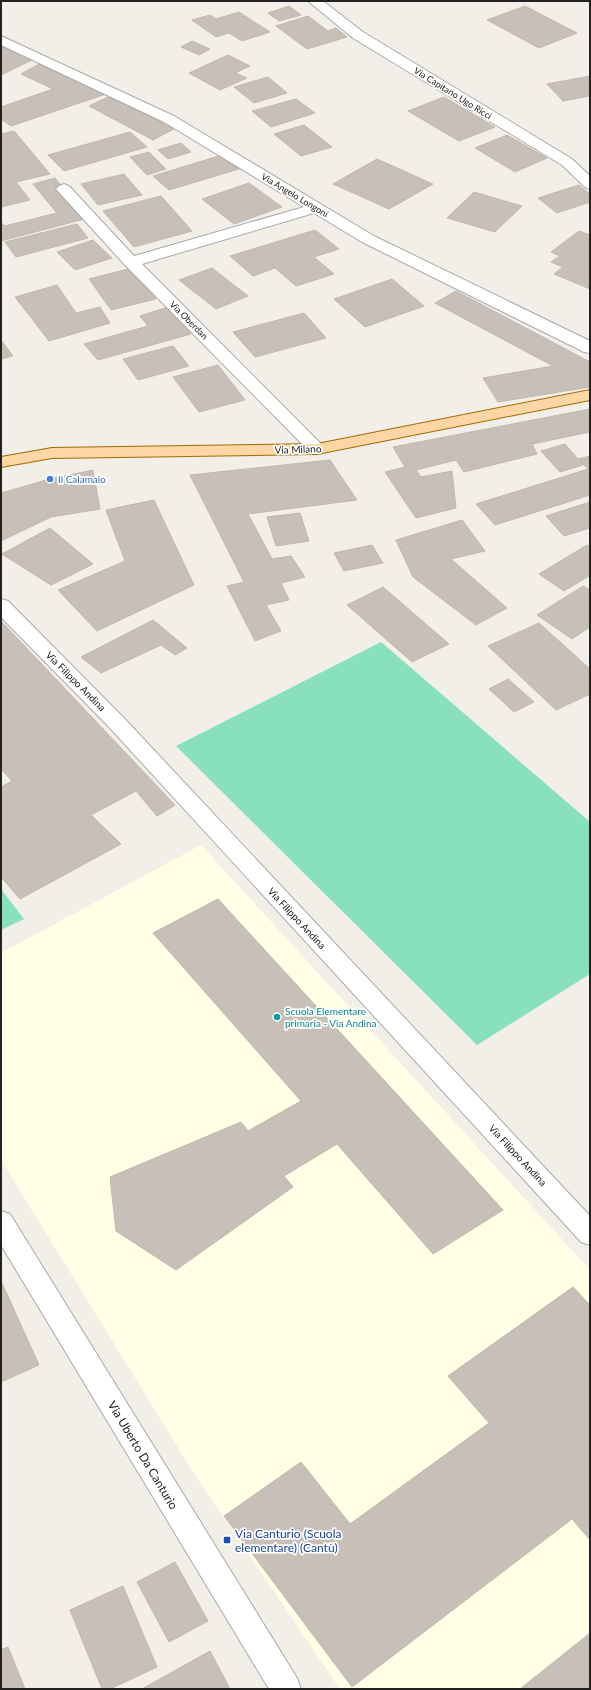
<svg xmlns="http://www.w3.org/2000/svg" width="591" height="1690" font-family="Lato,sans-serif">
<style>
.education{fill:#ffffe5}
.pitch{fill:#88e0be}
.building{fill:#c7bfb8;stroke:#c4b6ab}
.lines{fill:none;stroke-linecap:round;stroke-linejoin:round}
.minor-casing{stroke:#a9a9a9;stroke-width:2}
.major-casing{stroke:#a06b00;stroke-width:2}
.minor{fill:#fff;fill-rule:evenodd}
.major{fill:#fcd6a4;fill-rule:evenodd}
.shop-dot{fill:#3f7fe0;stroke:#fff;stroke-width:1.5}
.culture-dot{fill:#0f9aa8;stroke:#fff;stroke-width:1.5}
.transit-dot{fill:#1a4fb4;stroke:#fff;stroke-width:1.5}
.labels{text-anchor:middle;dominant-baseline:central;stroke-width:3.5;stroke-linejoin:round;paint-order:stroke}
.far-street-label{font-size:9px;fill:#222;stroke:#fff}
.street-label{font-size:10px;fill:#222;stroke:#fff}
.shop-label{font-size:10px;fill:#366cbe;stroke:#fff;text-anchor:start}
.culture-label{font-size:10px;fill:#0d838f;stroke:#fff;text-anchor:start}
.near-street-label{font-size:12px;fill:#222;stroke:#fff}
.near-transit-label{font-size:12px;fill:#164399;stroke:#fff;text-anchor:start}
</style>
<rect width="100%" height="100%" fill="#f2efe9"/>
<path class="education" d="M 201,845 L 590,1270 L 590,1689 L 340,1689 L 193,1472 L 1,1160 L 1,953 Z"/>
<g class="pitch">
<path d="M 381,642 L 590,822 L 590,974 L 477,1045 L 176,746 Z"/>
<path d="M 1,889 L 24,919 L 1,930 Z"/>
</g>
<g class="building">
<path d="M 289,6 L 301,15 L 279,21 L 268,13 Z"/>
<path d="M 525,6 L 577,33 L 539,48 L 487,20 Z"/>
<path d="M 239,12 L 270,32 L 242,41 L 229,33 L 216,37 L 192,20 L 210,15 L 216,19 Z"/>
<path d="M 308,16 L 328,31 L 336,28 L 347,37 L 307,49 L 276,26 Z"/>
<path d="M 192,41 L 210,49 L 199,55 L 181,47 Z"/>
<path d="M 1,46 L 32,60 L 1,75 Z"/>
<path d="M 228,55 L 250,66 L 235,73 L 247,78 L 220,90 L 189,73 Z"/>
<path d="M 39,64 L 106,94 L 11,126 L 1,119 L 1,107 L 53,89 L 21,74 Z"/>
<path d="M 590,76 L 590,96 L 563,101 L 547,84 Z"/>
<path d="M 268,77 L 287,93 L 254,103 L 234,87 Z"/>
<path d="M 110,96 L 174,129 L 153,140 L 89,106 Z"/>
<path d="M 444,97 L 495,127 L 459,141 L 408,111 Z"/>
<path d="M 296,99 L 315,113 L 271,127 L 252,111 Z"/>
<path d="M 304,125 L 332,147 L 301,156 L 274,134 Z"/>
<path d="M 14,131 L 50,174 L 16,182 L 30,200 L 1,207 L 1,134 Z"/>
<path d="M 130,132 L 147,147 L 64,171 L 48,155 Z"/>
<path d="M 507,135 L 547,158 L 515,172 L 475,148 Z"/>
<path d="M 181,143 L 191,152 L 168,159 L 158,150 Z"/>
<path d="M 149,152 L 166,169 L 147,175 L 130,157 Z"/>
<path d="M 222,155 L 239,169 L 169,190 L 153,176 Z"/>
<path d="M 377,159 L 433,184 L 389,209 L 333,184 Z"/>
<path d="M 124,174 L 142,195 L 98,205 L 81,184 Z"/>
<path d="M 55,178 L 88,218 L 1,241 L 1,222 L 5,226 L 57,213 L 33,184 Z"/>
<path d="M 249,183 L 282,207 L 234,224 L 202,199 Z"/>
<path d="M 579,185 L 590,194 L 590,202 L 557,213 L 538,198 Z"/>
<path d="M 474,192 L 522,206 L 495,232 L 447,218 Z"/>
<path d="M 161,196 L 192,231 L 134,247 L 103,211 Z"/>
<path d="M 77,224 L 88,238 L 16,257 L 5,242 Z"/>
<path d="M 315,230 L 339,249 L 314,257 L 334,274 L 296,286 L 275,268 L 253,276 L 230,256 Z"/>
<path d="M 579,231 L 590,235 L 590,289 L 554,274 L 563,267 L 551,262 L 560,256 L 551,252 Z"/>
<path d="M 93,240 L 112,258 L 75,270 L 57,252 Z"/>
<path d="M 132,268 L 156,299 L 111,310 L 89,279 Z"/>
<path d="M 212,268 L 248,296 L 216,309 L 179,280 Z"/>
<path d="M 392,279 L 424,306 L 365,327 L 334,299 Z"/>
<path d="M 57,285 L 76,313 L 100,307 L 110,323 L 49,341 L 15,297 Z"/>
<path d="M 456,291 L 590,362 L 590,387 L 498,402 L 483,378 L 553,366 L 435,303 Z"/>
<path d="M 168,307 L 191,334 L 98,360 L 84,344 L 148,326 L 140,316 Z"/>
<path d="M 304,313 L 326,338 L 255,357 L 233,332 Z"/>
<path d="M 1,340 L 13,356 L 1,359 Z"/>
<path d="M 173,346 L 189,366 L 138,380 L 123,359 Z"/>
<path d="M 218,365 L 245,400 L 199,412 L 173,377 Z"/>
<path d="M 590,409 L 590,432 L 532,444 L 537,454 L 464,472 L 456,460 L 416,470 L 421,477 L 452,471 L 456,508 L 416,518 L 385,472 L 405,467 L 393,447 Z"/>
<path d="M 565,444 L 583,465 L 560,472 L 541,451 Z"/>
<path d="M 590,456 L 590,471 L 578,459 Z"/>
<path d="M 330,460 L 357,500 L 248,514 L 272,559 L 291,556 L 305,577 L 281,583 L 289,600 L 266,605 L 281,631 L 255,641 L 227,586 L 244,582 L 190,475 Z"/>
<path d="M 588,469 L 590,471 L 590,495 L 495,525 L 476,504 Z"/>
<path d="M 93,470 L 100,509 L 51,517 L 1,541 L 1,493 L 50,479 Z"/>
<path d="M 154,500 L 194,585 L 97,631 L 58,590 L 125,561 L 106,510 Z"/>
<path d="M 590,502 L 590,528 L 564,536 L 546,516 Z"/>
<path d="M 300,513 L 309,541 L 276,546 L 267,517 Z"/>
<path d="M 462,520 L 485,551 L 451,559 L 507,608 L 476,625 L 413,577 L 396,540 Z"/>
<path d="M 50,528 L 93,564 L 51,585 L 2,554 Z"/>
<path d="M 372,545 L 383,563 L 344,571 L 334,553 Z"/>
<path d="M 587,545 L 590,547 L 590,577 L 589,576 L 564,591 L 539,574 Z"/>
<path d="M 583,586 L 590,590 L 590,627 L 572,639 L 537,615 Z"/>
<path d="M 383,587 L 449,644 L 412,662 L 347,605 Z"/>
<path d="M 153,620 L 187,648 L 175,655 L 161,645 L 101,673 L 81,657 Z"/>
<path d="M 1,621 L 175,805 L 157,816 L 136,791 L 91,815 L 121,844 L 20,899 L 1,877 L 1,787 L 12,781 L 1,769 Z"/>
<path d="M 539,623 L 590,669 L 590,694 L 556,710 L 488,646 Z"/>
<path d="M 508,679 L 534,702 L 514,712 L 489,689 Z"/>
<path d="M 218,899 L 503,1210 L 433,1254 L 337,1144 L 284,1176 L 293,1187 L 176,1270 L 116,1231 L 110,1177 L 241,1122 L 248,1131 L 301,1101 L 153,933 Z"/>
<path d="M 1,1281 L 39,1365 L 1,1382 Z"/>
<path d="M 573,1287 L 590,1305 L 590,1540 L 572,1519 L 352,1687 L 224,1516 L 301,1462 L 350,1524 L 489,1423 L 448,1376 Z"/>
<path d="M 175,1562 L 208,1621 L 169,1642 L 137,1582 Z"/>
<path d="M 123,1586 L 157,1667 L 110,1689 L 102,1689 L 70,1610 Z"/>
<path d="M 590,1633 L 590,1689 L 520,1689 Z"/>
<path d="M 8,1647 L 25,1689 L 1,1689 L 1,1650 Z"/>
<path d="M 210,1651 L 230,1689 L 142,1689 Z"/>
</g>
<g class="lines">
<g class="minor-casing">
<g id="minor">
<path d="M 308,1 L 323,1 L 363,32 L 572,159 L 590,176 L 590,189 L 585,187 L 562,165 L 353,38 Z"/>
<path d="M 1,36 L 174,116 L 374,236 L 590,341 L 590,353 L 584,352 L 362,242 L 314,213 L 142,264 L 326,449 L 323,453 L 317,454 L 311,453 L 125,265 L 56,189 L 59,186 L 64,184 L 69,186 L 134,256 L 304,207 L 164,122 L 1,45 Z"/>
<path d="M 1,599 L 8,601 L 123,717 L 590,1216 L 590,1245 L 581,1242 L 109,727 L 1,617 Z"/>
<path d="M 1,1211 L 10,1214 L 297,1678 L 301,1689 L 269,1689 L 1,1245 Z"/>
</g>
</g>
<g class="major-casing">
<path id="major" d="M 590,390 L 590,400 L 317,454 L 52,458 L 1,467 L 1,457 L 52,448 L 317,444 Z"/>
</g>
<use href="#minor" class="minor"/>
<use href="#major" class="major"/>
</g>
<circle class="shop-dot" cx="50" cy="479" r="4"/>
<circle class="culture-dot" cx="277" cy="1017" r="4"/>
<rect class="transit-dot" x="223" y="1536" width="8" height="8" rx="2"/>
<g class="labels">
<g class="far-street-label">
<text transform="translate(453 93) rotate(32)">Via Capitano Ugo Ricci</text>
<text transform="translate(295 195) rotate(31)">Via Angelo Longoni</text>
<text transform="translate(189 320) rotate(45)">Via Oberdan</text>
</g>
<g class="street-label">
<text transform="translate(298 449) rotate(-2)">Via Milano</text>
<text transform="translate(76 681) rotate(45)">Via Filippo Andina</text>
<text transform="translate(297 918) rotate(47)">Via Filippo Andina</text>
<text transform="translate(518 1155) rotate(47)">Via Filippo Andina</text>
</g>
<g class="shop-label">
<text x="58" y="479">Il Calamaio</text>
</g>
<g class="culture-label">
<text x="285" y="1011">Scuola Elementare<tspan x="285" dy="12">primaria - Via Andina</tspan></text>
</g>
<g class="near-street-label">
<text transform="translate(143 1455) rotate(59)">Via Uberto Da Canturio</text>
</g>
<g class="near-transit-label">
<text x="235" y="1533">Via Canturio (Scuola<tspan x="235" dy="14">elementare) (Cantù)</tspan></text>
</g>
</g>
<rect width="591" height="1690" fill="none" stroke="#222222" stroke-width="4"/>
</svg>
